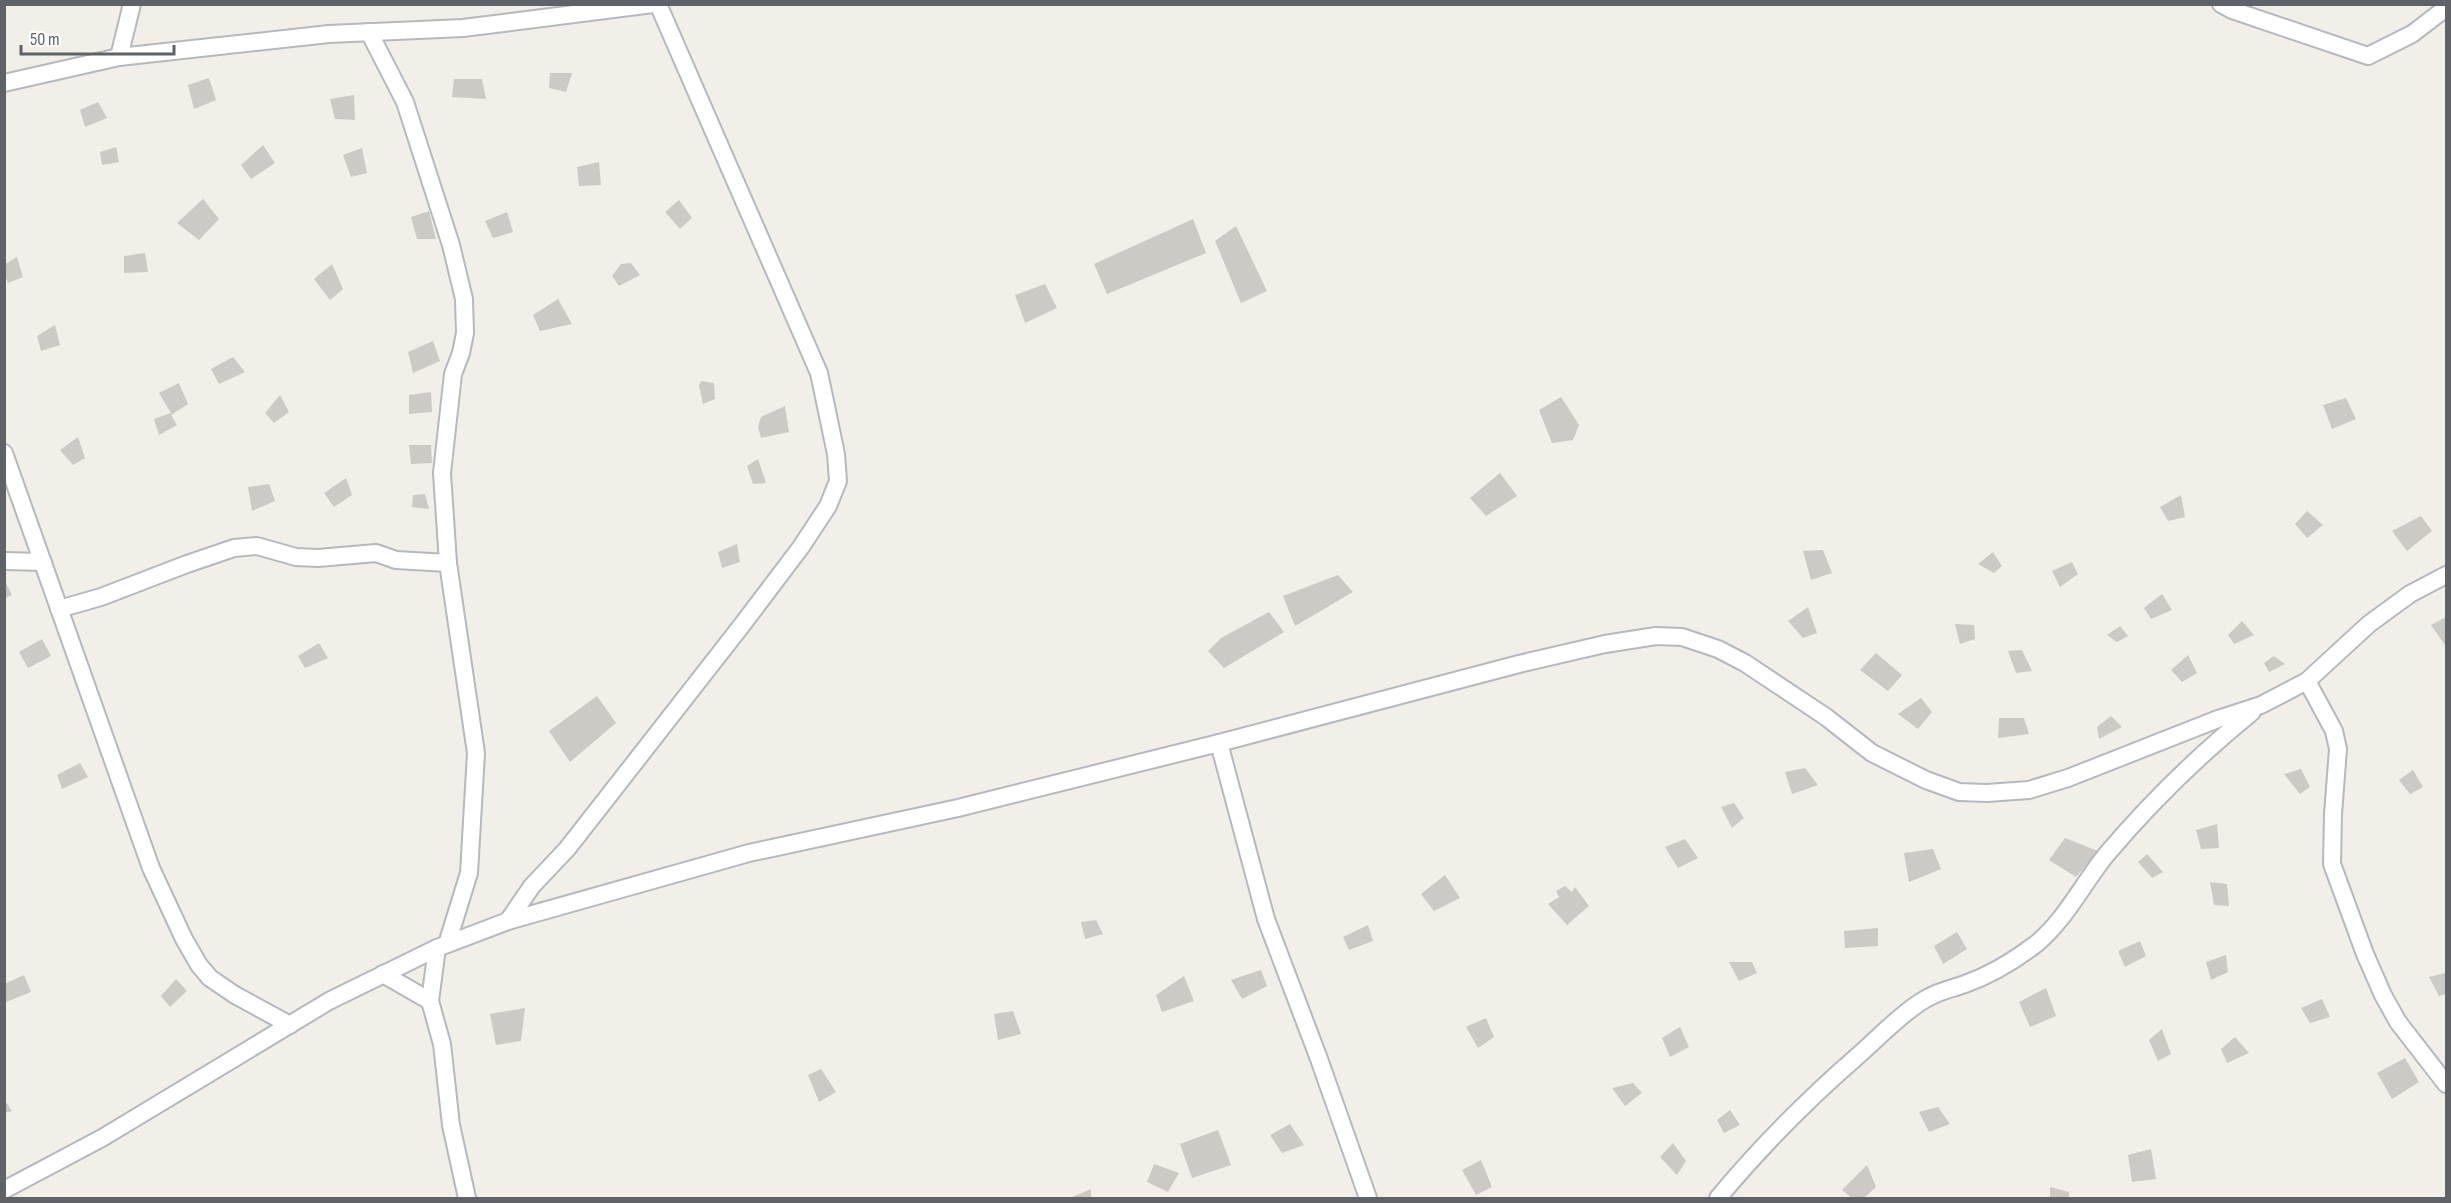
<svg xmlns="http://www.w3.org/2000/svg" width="2451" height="1203" font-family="'Sofia Sans Condensed',sans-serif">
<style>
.building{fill:#cccac5}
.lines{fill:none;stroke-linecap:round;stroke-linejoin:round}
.minor-casing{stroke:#b5b8bc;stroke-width:20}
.minor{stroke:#fff;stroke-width:16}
</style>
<rect width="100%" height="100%" fill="#f1efe8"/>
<g class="building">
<path d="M 550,73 L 572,73 L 566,92 L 549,88 Z"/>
<path d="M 209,78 L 216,100 L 194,109 L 188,85 Z"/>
<path d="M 454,79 L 482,79 L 486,99 L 452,97 Z"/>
<path d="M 354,95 L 355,120 L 335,119 L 330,99 Z"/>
<path d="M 98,102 L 107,118 L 85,127 L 80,110 Z"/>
<path d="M 263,145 L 275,163 L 251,179 L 241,165 Z"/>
<path d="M 116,147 L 119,162 L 102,165 L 100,152 Z"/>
<path d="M 362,148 L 367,173 L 351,177 L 343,155 Z"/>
<path d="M 599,162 L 601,185 L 579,186 L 577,167 Z"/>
<path d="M 203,199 L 219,219 L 199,240 L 177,223 Z"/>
<path d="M 679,200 L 692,218 L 680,229 L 665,212 Z"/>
<path d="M 429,211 L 436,239 L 417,239 L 411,217 Z"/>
<path d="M 507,212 L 513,232 L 493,238 L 485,221 Z"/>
<path d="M 1193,219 L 1206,253 L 1107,294 L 1094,264 Z"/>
<path d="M 1236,226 L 1267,291 L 1241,303 L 1215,241 Z"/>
<path d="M 145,253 L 148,272 L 124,273 L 124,256 Z"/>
<path d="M 17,257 L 23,277 L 8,283 L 4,273 L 4,265 Z"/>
<path d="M 631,263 L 640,275 L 619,286 L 612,276 L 621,264 Z"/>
<path d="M 332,264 L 343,289 L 330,300 L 314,279 Z"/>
<path d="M 1045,284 L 1057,308 L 1025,323 L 1015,295 Z"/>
<path d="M 558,299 L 572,324 L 540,331 L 533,315 Z"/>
<path d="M 55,325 L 60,345 L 41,351 L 37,336 Z"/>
<path d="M 433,341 L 440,361 L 413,373 L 408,352 Z"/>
<path d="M 233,357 L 245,372 L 219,384 L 211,369 Z"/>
<path d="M 701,381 L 714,383 L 715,399 L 703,404 L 699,386 Z"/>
<path d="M 179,383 L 188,404 L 171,415 L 177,425 L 159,435 L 154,419 L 171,413 L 159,393 Z"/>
<path d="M 431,392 L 432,412 L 409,414 L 409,395 Z"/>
<path d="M 280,395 L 289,412 L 274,423 L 265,413 Z"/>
<path d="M 1561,397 L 1579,425 L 1573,440 L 1552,443 L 1539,410 Z"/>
<path d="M 2346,398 L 2356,419 L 2332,429 L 2323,405 Z"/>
<path d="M 785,406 L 789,432 L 761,438 L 758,427 L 761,417 Z"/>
<path d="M 78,437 L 85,458 L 73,465 L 60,450 Z"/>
<path d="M 409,445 L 431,445 L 432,463 L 411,464 Z"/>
<path d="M 758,459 L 766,483 L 753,484 L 747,466 Z"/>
<path d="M 1500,473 L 1517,496 L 1486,516 L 1470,498 Z"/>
<path d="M 346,478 L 352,495 L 334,507 L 324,493 Z"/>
<path d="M 269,484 L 275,501 L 252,511 L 248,487 Z"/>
<path d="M 425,494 L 429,509 L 412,507 L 413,495 Z"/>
<path d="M 2181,495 L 2185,517 L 2168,521 L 2160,507 Z"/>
<path d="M 2307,511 L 2323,525 L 2307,538 L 2295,524 Z"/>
<path d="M 2421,516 L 2432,531 L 2407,551 L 2392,531 Z"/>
<path d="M 737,544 L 740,562 L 722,568 L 718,552 Z"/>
<path d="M 1823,550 L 1832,573 L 1811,580 L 1803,551 Z"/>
<path d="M 1993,552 L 2002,566 L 1994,573 L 1978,564 Z"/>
<path d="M 2072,562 L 2078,574 L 2060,587 L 2052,571 Z"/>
<path d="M 1338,575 L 1353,592 L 1295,626 L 1283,596 Z"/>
<path d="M 4,579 L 12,595 L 4,599 Z"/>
<path d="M 2162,594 L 2172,610 L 2151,619 L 2144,608 Z"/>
<path d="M 1808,607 L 1817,633 L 1803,638 L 1788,621 Z"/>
<path d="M 1269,612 L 1284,632 L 1224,668 L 1208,651 L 1221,638 Z"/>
<path d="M 2446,617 L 2446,643 L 2445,645 L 2431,625 Z"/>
<path d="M 2242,621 L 2254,635 L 2234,644 L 2228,635 Z"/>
<path d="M 1955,624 L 1974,625 L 1975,639 L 1960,644 Z"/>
<path d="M 2120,626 L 2128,636 L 2117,642 L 2107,635 Z"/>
<path d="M 42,639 L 51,656 L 28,668 L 19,652 Z"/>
<path d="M 319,643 L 328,658 L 305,668 L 298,656 Z"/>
<path d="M 2022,650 L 2032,671 L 2016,673 L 2008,651 Z"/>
<path d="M 1876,653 L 1902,675 L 1888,691 L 1860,670 Z"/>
<path d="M 2188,655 L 2197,673 L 2182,682 L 2171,670 Z"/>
<path d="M 2274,656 L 2285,664 L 2269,672 L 2264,663 Z"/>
<path d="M 597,696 L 616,723 L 570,762 L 549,731 Z"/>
<path d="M 1921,698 L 1932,712 L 1918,729 L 1898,714 Z"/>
<path d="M 2111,716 L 2122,727 L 2099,739 L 2097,727 Z"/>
<path d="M 1999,718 L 2024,718 L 2029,734 L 1998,738 Z"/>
<path d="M 80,763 L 88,777 L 62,789 L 57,775 Z"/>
<path d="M 1805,768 L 1818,785 L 1792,794 L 1785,772 Z"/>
<path d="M 2301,769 L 2310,787 L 2300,794 L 2284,774 Z"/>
<path d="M 2413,770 L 2423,787 L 2410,794 L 2399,780 Z"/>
<path d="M 1734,803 L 1744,818 L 1732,828 L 1721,807 Z"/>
<path d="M 2217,824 L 2219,848 L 2201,849 L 2196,830 Z"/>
<path d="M 2065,838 L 2098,851 L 2076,877 L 2049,860 Z"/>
<path d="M 1685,839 L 1698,858 L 1678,868 L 1665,847 Z"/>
<path d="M 1933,849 L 1941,869 L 1909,882 L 1904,853 Z"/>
<path d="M 2147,854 L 2163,872 L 2152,878 L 2138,862 Z"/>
<path d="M 1445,875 L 1460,898 L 1434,911 L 1421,894 Z"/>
<path d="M 2210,882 L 2227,884 L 2229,906 L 2214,905 Z"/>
<path d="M 1565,886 L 1572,892 L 1575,887 L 1589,906 L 1567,925 L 1548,904 L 1559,897 L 1556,891 Z"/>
<path d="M 1096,920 L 1103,934 L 1085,939 L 1081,922 Z"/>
<path d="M 1368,925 L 1373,941 L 1349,950 L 1343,937 Z"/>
<path d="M 1878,928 L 1878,946 L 1845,948 L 1844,931 Z"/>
<path d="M 1957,932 L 1967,949 L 1943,964 L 1934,946 Z"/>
<path d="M 2140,941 L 2146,956 L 2125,967 L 2118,951 Z"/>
<path d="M 2226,955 L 2228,972 L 2211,980 L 2206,962 Z"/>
<path d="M 1729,962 L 1752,962 L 1757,973 L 1739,981 Z"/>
<path d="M 1261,970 L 1267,986 L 1242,999 L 1231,980 Z"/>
<path d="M 2446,973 L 2446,994 L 2439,996 L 2429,977 Z"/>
<path d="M 24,975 L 31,992 L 6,1002 L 4,984 Z"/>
<path d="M 1184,976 L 1194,1001 L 1162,1012 L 1156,995 Z"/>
<path d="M 176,979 L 187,991 L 170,1007 L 161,996 Z"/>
<path d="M 2046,988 L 2056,1016 L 2030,1027 L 2019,1002 Z"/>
<path d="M 2322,999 L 2330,1017 L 2310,1023 L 2301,1008 Z"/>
<path d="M 525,1008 L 521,1041 L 496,1045 L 490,1014 Z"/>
<path d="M 1013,1011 L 1021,1034 L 998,1040 L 994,1014 Z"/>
<path d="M 1486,1018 L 1494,1037 L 1478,1048 L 1466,1027 Z"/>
<path d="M 1680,1027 L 1689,1047 L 1670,1057 L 1662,1038 Z"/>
<path d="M 2162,1029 L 2171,1054 L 2158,1061 L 2149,1040 Z"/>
<path d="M 2235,1037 L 2249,1053 L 2227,1063 L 2221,1049 Z"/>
<path d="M 2405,1058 L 2419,1082 L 2392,1099 L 2377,1073 Z"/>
<path d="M 821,1069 L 836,1092 L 819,1102 L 808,1075 Z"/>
<path d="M 1633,1083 L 1642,1093 L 1625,1106 L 1612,1088 Z"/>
<path d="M 4,1099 L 12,1111 L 4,1113 Z"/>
<path d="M 1938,1107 L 1950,1124 L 1929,1132 L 1919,1112 Z"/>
<path d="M 1730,1110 L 1740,1125 L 1724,1133 L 1717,1120 Z"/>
<path d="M 1290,1124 L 1304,1145 L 1282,1153 L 1270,1135 Z"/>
<path d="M 1218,1130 L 1231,1165 L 1192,1178 L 1180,1144 Z"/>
<path d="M 1673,1143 L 1686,1161 L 1677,1175 L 1660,1157 Z"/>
<path d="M 2151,1149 L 2156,1179 L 2132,1182 L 2128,1155 Z"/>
<path d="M 1481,1160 L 1492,1187 L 1476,1195 L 1462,1170 Z"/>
<path d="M 1154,1164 L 1179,1173 L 1168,1192 L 1147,1182 Z"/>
<path d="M 1867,1165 L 1876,1187 L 1864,1198 L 1852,1198 L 1842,1190 Z"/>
<path d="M 2050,1187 L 2069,1192 L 2069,1198 L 2050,1198 Z"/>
<path d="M 1091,1189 L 1091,1198 L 1070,1198 Z"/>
</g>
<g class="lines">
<g class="minor-casing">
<g id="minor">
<path d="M 2221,4 L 2232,10 L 2368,56 L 2412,34 L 2446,8"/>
<path d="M 369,32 L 405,102 L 451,245 L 464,299 L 465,333 L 461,353 L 453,374 L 442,473 L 448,563 L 476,753 L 469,873 L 447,944"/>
<path d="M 119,57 L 132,4"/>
<path d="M 4,83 L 119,57 L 329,34 L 463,28 L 653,4"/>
<path d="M 4,453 L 151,868 L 184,939 L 199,965 L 210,978 L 235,995 L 290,1025"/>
<path d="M 4,561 L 43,562"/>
<path d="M 59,609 L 101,597 L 187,564 L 234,548 L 257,546 L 296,557 L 318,558 L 376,553 L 396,560 L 448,563"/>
<path d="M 2307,681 L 2334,731 L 2338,749 L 2333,814 L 2332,864 L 2365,954 L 2383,995 L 2398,1022 L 2446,1084"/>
<path d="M 1219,743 L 1266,919 L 1319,1059 L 1368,1198"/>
<path d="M 508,921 L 532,886 L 567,849 L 603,803 L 742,625 L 801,547 L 828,506 L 838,481 L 836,454 L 819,373 L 658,4"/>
<path d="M 437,948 L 430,1001 L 442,1044 L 451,1125 L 467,1198"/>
<path d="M 383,974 L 430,1001"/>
<path d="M 4,1190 L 102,1138 L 329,1001 L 437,948 L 508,921 L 749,853 L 958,808 L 1219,743 L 1519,664 L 1605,644 L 1656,636 L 1682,637 L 1718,649 L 1745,663 L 1826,717 L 1872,753 L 1926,780 L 1959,792 L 1987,793 L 2029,790 L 2068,778 L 2218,719 L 2261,705 L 2307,681 L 2369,624 L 2410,594 L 2446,575"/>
<path d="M 1718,1198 C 1762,1145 1808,1099 1861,1053 C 1880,1036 1898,1017 1919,1003 C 1935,992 1948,990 1965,984 C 1990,975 2015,960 2036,944 C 2066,919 2082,885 2106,855 C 2150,803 2199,755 2252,712"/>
</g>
</g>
<use href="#minor" class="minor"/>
</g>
<rect width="2451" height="1203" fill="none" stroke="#5f6368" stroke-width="12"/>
<path d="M21 45v9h153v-9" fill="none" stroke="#5f6368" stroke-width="3"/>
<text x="30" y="45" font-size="18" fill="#5f6368" stroke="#ffffff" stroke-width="4.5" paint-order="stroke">50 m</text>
</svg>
